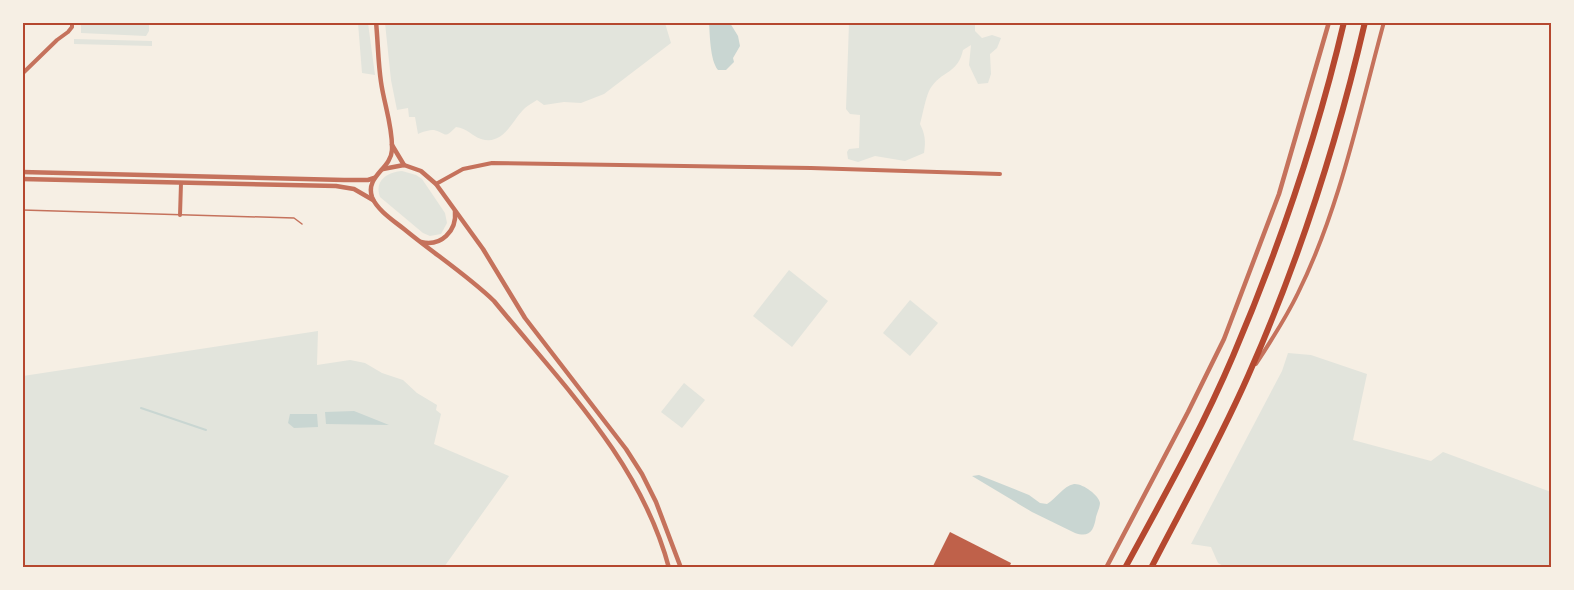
<svg xmlns="http://www.w3.org/2000/svg" width="1574" height="590" font-family="Barlow,sans-serif">
<style>
.green{fill:#e2e4dc}
.water{fill:#c9d6d2}
.lines{fill:none;stroke-linecap:round;stroke-linejoin:round}
.stream{stroke:#c9d6d2;stroke-width:2}
.building{fill:#bf614a}
.service{stroke:#c5725c;stroke-width:1.5}
.minor{stroke:#c5725c;stroke-width:4}
.tertiary{stroke:#c5725c;stroke-width:4.5}
.trunk{stroke:#b5482f;stroke-width:6}
.neatline{fill:none;stroke:#b5482f;stroke-width:2}
</style>
<rect width="100%" height="100%" fill="#f6efe4"/>
<g class="green">
<path d="M 81,23 L 149,23 L 149,31 L 146,36 L 81,33 Z"/>
<path d="M 358,23 L 368,23 L 375,75 L 362,73 Z"/>
<path d="M 385,23 L 665,23 L 671,43 L 604,94 L 581,103 L 564,102 L 544,105 L 537,100 C 533,103 528,105 525,108 C 512,120 504,146 481,139 C 472,136 467,128 456,127 C 443,140 447,133 434,130 C 429,130 422,132 418,134 L 415,117 L 409,117 L 408,108 L 397,110 L 391,80 Z"/>
<path d="M 849,23 L 975,23 L 975,31 L 982,38 L 992,35 L 1001,38 L 997,48 L 990,54 L 991,74 L 988,83 L 978,84 L 969,65 L 971,45 L 963,50 C 958,73 944,70 932,86 C 926,93 923,114 920,124 C 925,134 926,141 924,153 L 905,161 L 875,156 L 858,162 L 848,159 L 847,152 L 849,149 L 859,148 L 860,115 L 850,114 L 846,109 Z"/>
<path d="M 74,39 L 152,41 L 152,46 L 74,44 Z"/>
<path d="M 402,171 L 416,175 L 422,179 L 445,213 L 447,223 L 441,234 L 430,236 L 423,233 L 380,197 C 374,181 387,172 402,171 Z"/>
<path d="M 789,270 L 828,301 L 792,347 L 753,316 Z"/>
<path d="M 910,300 L 938,323 L 910,356 L 883,333 Z"/>
<path d="M 318,331 L 317,365 L 350,360 L 365,363 L 382,373 L 403,380 L 417,393 L 437,405 L 436,410 L 441,414 L 434,444 L 509,476 L 444,567 L 23,568 L 23,376 Z"/>
<path d="M 1288,353 L 1311,355 L 1367,374 L 1353,440 L 1431,461 L 1443,452 L 1551,492 L 1551,567 L 1225,567 L 1218,563 L 1211,547 L 1191,544 L 1282,371 Z"/>
<path d="M 684,383 L 705,400 L 682,428 L 661,412 Z"/>
</g>
<g class="water">
<path d="M 709,23 L 730,23 L 738,36 L 740,46 L 733,58 L 734,62 L 726,70 L 718,70 C 710,60 710,35 709,23 Z"/>
<path d="M 354,411 L 389,425 L 326,424 L 325,412 Z"/>
<path d="M 290,414 L 317,414 L 318,427 L 294,428 L 288,423 Z"/>
<path d="M 979,475 L 1029,495 L 1040,503 L 1047,504 C 1056,499 1063,486 1074,484 C 1082,483 1099,495 1100,503 C 1100,507 1097,513 1096,517 C 1094,530 1090,538 1075,533 L 1032,512 L 972,476 Z"/>
</g>
<g class="lines">
<path class="stream" d="M 141,408 L 206,430"/>
</g>
<path class="building" d="M 950,532 L 1011,563 L 1009,568 L 932,568 Z"/>
<g class="lines">
<path class="service" d="M 22,210 L 294,218 L 302,224"/>
<g class="minor">
<path d="M 22,74 L 57,40 L 68,32 L 72,27 L 72,22"/>
<path d="M 436,184 L 463,169 L 492,163 L 811,168 L 1000,174"/>
<path d="M 180,215 L 181,183"/>
<path d="M 1256,364 C 1271,341 1286,318 1298,293 C 1340,208 1359,113 1384,22"/>
</g>
<g class="tertiary">
<path d="M 376,22 C 378,42 378,62 381,82 C 384,104 393,127 392,150 C 391,169 365,176 372,197 C 377,210 394,221 404,229 C 433,253 467,275 494,301 C 561,383 641,462 669,568"/>
<path d="M 392,145 L 404,165"/>
<path d="M 383,169 L 404,165 L 421,171 L 436,184 L 483,249 L 525,318 L 626,449 L 642,474 L 656,502 L 681,568"/>
<path d="M 22,172 L 344,180 L 368,180 L 374,178"/>
<path d="M 22,179 L 336,186 L 354,189 L 373,200"/>
<path d="M 421,242 C 441,247 457,231 455,211"/>
<path d="M 1106,568 L 1188,412 L 1224,339 L 1279,194 L 1329,22"/>
</g>
<g class="trunk">
<path d="M 1125,568 C 1163,498 1202,429 1233,356 C 1279,248 1317,137 1344,22"/>
<path d="M 1151,568 C 1184,504 1219,442 1248,376 C 1298,263 1337,143 1365,22"/>
</g>
</g>
<rect width="1574" height="590" fill="none" stroke="#f6efe4" stroke-width="48"/>
<rect x="24" y="24" width="1526" height="542" class="neatline"/>
</svg>
